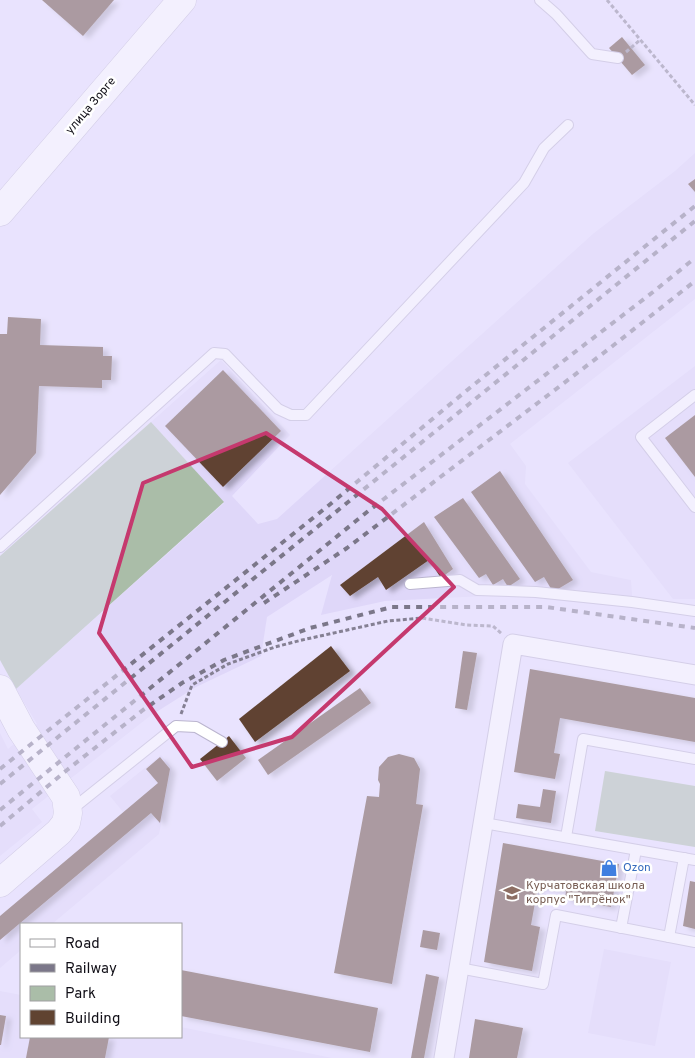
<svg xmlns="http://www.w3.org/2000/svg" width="695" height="1058" font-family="Overpass,sans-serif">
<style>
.built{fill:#dfd7f9}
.green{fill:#aabda8}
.building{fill:#604331;filter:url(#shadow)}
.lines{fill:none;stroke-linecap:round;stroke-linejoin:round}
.lane-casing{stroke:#bbb5cf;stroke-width:12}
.street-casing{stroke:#bbb5cf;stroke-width:21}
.secondary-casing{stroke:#bbb5cf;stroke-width:29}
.path{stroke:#858093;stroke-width:3;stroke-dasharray:4 2.5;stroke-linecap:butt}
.lane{stroke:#fff;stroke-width:10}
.street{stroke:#fff;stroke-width:19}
.secondary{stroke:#fff;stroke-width:28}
.rail{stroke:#7b7789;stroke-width:4;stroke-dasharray:6 6;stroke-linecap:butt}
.marked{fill:none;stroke:#c5396e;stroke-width:4;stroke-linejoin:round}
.labels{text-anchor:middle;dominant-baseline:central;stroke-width:5;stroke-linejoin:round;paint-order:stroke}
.street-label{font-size:12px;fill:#110f17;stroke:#fff}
.shop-label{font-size:12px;fill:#366cbe;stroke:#fff;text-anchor:start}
.education-label{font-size:12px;fill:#785e54;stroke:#fff;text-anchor:start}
</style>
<defs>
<filter id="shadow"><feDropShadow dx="5.5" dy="3" stdDeviation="2.5" flood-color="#0004"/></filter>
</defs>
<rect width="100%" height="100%" fill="#e9e3fe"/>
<g class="built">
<path d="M 695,153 L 695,299 L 510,444 L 526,466 L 525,484 L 591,572 L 631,580 L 633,608 L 504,595 L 385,601 L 321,615 L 332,575 L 267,617 L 261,656 L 196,687 L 150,716 L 32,809 L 42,822 L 0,856 L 0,733 L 8,749 L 37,724 L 16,689 L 224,503 L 151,422 L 221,360 L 290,435 L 232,496 L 258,524 L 277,519 L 594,233 L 675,171 Z"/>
<path d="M 695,366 L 695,599 L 673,599 L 568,463 Z"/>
<path d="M 161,755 L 172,768 L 159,834 L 52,924 L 21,924 L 21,950 L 0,968 L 0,916 L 123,812 L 110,796 Z"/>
<path d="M 604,949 L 671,962 L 655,1046 L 588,1033 Z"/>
<path d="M 0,991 L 21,995 L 21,1037 L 181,1037 L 181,1027 L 332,1058 L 0,1058 Z"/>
</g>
<g class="green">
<path d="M 151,422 L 224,502 L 16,689 L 0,660 L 0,556 Z"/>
<path d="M 605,771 L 695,786 L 695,847 L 595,831 Z"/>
</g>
<g class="building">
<path d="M 42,0 L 114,0 L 83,36 Z"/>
<path d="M 622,37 L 645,65 L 632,75 L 609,48 Z"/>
<path d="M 695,179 L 695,192 L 688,184 Z"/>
<path d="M 8,317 L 41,319 L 40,345 L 103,347 L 103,356 L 112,356 L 111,380 L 102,380 L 102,388 L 39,386 L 36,453 L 0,495 L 0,334 L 7,334 Z"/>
<path d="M 223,370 L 281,431 L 223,487 L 165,426 Z"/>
<path d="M 695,415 L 695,477 L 665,438 Z"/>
<path d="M 500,471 L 573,580 L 553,592 L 544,577 L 535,582 L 471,492 Z"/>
<path d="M 463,498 L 520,579 L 508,587 L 503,579 L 493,585 L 486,574 L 479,578 L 434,517 Z"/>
<path d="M 424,522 L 453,569 L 441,578 L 429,560 L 386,590 L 378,577 L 350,596 L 340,585 Z"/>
<path d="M 331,646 L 350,671 L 255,742 L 239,719 Z"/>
<path d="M 463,651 L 477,653 L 467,710 L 455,708 Z"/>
<path d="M 530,669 L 695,698 L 695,742 L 560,718 L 554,753 L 560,754 L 555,779 L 514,772 Z"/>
<path d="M 360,688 L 371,703 L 268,775 L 258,760 Z"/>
<path d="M 229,736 L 246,758 L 217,781 L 200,759 Z"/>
<path d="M 399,754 L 414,758 L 420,769 L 416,804 L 423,805 L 392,984 L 334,973 L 367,796 L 379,797 L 380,784 L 378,780 L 379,767 L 388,757 Z"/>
<path d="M 160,757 L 170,769 L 160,823 L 151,813 L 0,940 L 0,916 L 158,783 L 146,769 Z"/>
<path d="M 543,789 L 556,791 L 551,823 L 516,818 L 518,804 L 540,807 Z"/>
<path d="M 503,843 L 619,864 L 611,907 L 565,899 L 566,891 L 538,886 L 531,925 L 540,927 L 532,971 L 484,962 Z"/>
<path d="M 690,881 L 695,882 L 695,929 L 683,926 Z"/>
<path d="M 423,930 L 440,933 L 437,950 L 420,947 Z"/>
<path d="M 181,970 L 378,1008 L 370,1052 L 181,1016 Z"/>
<path d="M 426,974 L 439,977 L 424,1058 L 411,1058 Z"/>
<path d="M 0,1015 L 6,1016 L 1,1045 L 0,1045 Z"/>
<path d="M 475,1019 L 523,1028 L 517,1058 L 469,1058 Z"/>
<path d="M 30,1037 L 109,1037 L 105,1058 L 26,1058 Z"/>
</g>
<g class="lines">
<g class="lane-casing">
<g id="lane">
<path d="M 540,0 L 556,14 L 592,54 L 618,58"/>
<path d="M 695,395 L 641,437 L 695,507"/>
<path d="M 0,547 L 214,353 L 225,354 L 278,409 L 291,415 L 306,415 L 524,183 L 544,148 L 568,125"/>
<path d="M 410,584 L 460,580 L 477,590 L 536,592 L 632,602 L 695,611"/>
<path d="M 71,810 L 176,726 L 196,727 L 222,742"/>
<path d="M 484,823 L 695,860"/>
<path d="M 566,837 L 583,739 L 695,759"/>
<path d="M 621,928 L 636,850"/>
<path d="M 669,937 L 684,858"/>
<path d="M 459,968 L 543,984 L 556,915 L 695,942"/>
</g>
</g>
<g class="street-casing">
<path id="street" d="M 444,1058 L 513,644 L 695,675"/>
</g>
<g class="secondary-casing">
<g id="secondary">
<path d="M 0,212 L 182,0"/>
<path d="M 0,689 L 21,729 L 66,797 L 68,813 L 66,823 L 59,832 L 0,883"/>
</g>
</g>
<g class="path">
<path d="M 607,0 L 695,105"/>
<path d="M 626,52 L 640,40"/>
<path d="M 181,714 L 192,685 L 228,664 L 275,647 L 302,640 L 388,621 L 422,618 L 467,625 L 493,626 L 502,634"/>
</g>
<use href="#lane" class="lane"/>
<use href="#street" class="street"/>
<use href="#secondary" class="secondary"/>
<g class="rail">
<path d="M 264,603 L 347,548 L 610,348 L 695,281"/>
<path d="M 0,769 L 328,506 L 466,391 L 695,206"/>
<path d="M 0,784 L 695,221"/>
<path d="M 0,810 L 367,512 L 653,292 L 695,258"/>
<path d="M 0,826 L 67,770 L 143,710 L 182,683 L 224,660 L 310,628 L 392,607 L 546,607 L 695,628"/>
</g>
</g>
<path d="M0 0H695V1058H0ZM 266,433 L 382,509 L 454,587 L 292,737 L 192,767 L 99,633 L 143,483 Z" fill="#e9e3fe" fill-opacity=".55" fill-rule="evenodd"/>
<path class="marked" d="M 266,433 L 382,509 L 454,587 L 292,737 L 192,767 L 99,633 L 143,483 Z"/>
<defs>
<g id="shop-bare" transform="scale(1.35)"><path d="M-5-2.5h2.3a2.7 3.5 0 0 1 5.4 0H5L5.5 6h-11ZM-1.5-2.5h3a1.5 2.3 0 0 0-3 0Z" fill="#3f7fe0" stroke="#fff" stroke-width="2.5" paint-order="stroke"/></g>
<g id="school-bare" transform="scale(1.35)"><path d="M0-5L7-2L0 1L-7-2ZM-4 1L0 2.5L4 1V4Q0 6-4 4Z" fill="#8d6e63" stroke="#fff" stroke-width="2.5" paint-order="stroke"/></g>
</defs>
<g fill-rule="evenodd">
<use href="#shop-bare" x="609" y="868"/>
<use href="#school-bare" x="512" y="893"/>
</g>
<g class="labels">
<g class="street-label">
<text transform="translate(91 106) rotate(-50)">улица Зорге</text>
</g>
<g class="shop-label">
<text x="623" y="868">Ozon</text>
</g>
<g class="education-label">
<text x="526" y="886">Курчатовская школа<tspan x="526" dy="14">корпус "Тигрёнок"</tspan></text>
</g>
</g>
<rect x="20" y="923" width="162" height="115" fill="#ffffff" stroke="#a09fa2"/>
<rect x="30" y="939" width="25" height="8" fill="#ffffff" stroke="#a09fa2"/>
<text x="65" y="948" font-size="15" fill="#110f17">Road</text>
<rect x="30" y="964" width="25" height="8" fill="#7b7789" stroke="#a09fa2"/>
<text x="65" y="973" font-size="15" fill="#110f17">Railway</text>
<rect x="30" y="986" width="25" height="15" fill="#aabda8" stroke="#a09fa2"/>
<text x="65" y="998" font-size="15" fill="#110f17">Park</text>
<rect x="30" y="1010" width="25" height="15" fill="#604331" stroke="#a09fa2"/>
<text x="65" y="1023" font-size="15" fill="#110f17">Building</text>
</svg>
